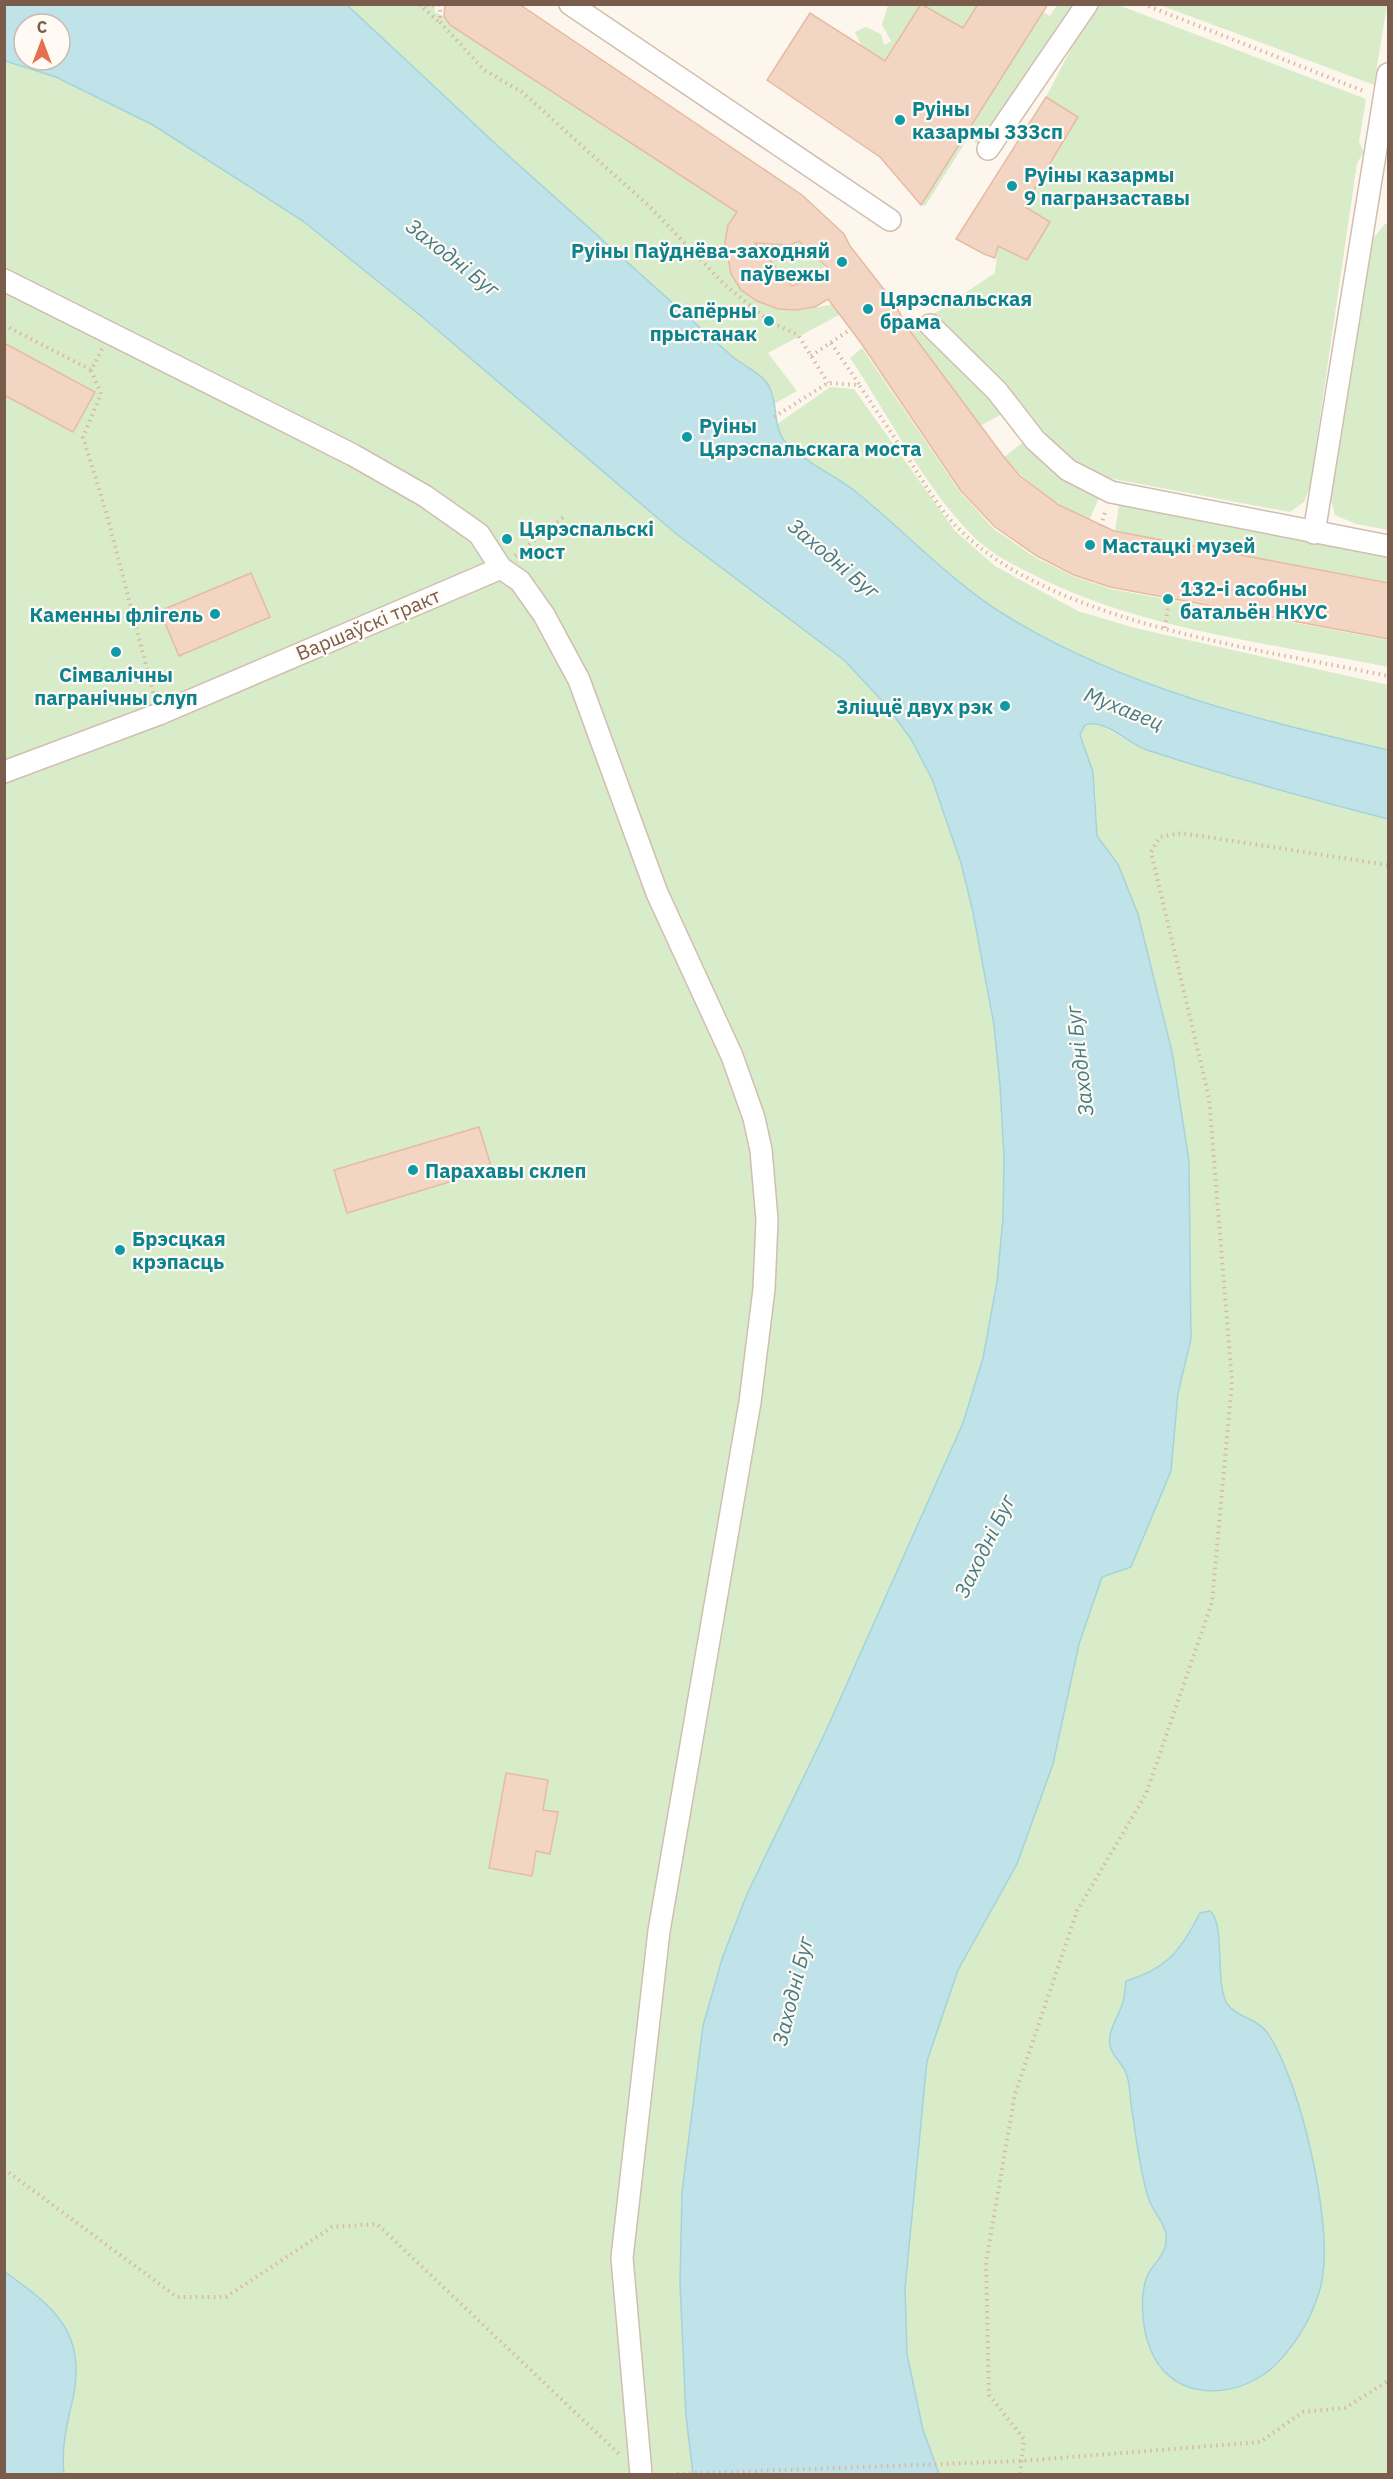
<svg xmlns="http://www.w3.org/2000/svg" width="1393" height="2479" font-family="'IBM Plex Sans',sans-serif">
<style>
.green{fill:#d8ecc9}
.water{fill:#bfe3e8;stroke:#a5d3da;stroke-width:1.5;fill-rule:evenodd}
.building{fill:#f3d5c3;stroke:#e6bba3;stroke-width:1.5;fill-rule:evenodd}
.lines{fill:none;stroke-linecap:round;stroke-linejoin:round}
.minor-casing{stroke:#d1beb0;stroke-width:24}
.path{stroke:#d9b8a5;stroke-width:4;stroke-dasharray:1.5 4.5;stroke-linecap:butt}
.minor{stroke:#fff;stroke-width:21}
.culture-dot{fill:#0f9aa8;stroke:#fffaf3;stroke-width:2}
.labels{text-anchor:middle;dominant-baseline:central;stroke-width:4.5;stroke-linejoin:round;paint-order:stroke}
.culture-label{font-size:20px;font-weight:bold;fill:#0d838f;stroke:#fffaf3;text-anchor:start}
.street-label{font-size:20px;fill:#7a5c4d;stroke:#fffaf3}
.water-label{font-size:21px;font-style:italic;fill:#437c86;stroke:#fffaf3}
</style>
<rect width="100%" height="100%" fill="#fdf6ec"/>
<g class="green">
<path d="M 347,5 L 436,5 L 434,12 L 444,16 L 450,25 L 737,212 C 712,251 732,299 778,309 C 797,313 816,307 834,304 L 841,314 L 768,353 L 797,391 L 774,404 C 770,380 753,372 734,358 L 500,148 Z"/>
<path d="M 888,5 L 921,5 L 898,40 L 933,62 L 907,75 L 861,45 L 855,32 L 866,27 L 881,34 L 884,45 L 891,41 L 882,25 Z"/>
<path d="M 923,5 L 978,5 L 963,28 L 947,18 L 937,19 Z"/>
<path d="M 1057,5 L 1073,5 L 981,146 L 968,138 L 925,206 L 921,205 L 1043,12 L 1050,16 Z"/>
<path d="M 1094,5 L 1118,5 L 1366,99 L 1359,142 L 1364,152 L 1357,163 L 1310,486 L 1304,502 L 1290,512 L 1103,477 L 1065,457 L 929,317 L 995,273 L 998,246 L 1027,260 L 1017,218 L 1078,118 L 1046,97 Z"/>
<path d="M 1160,5 L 1387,5 L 1374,85 Z"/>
<path d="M 5,61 L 56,77 L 153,125 L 303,221 L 421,316 L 674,532 L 844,660 L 886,705 L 911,739 L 932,779 L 961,863 L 973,912 L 994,1025 L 1000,1085 L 1004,1157 L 1003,1218 L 997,1282 L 983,1358 L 963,1423 L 825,1733 L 747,1894 L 722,1959 L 703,2026 L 682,2192 L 680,2283 L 686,2416 L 693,2474 L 5,2474 Z"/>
<path d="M 1385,224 L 1388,224 L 1388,530 L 1356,524 L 1335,515 L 1331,500 L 1372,240 Z"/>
<path d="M 758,227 L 789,245 L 798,240 L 825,266 L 800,283 L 783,284 L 751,248 Z"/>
<path d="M 917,323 L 1004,413 L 980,426 L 908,329 Z"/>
<path d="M 862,348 L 960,492 L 994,529 L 1036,558 L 1075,577 L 1111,589 L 1388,640 L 1388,667 C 1270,643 1142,630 1034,575 C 1009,563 986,551 967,530 C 922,482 887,413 850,358 Z"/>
<path d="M 830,387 L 854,389 L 955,531 L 995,566 L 1078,611 L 1135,628 L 1388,685 L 1388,750 C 1258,718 1120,687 1005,615 C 949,580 906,530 854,490 C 828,471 788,457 776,425 Z"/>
<path d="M 1026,440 L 1061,476 L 1099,498 L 1089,520 C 1056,504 1028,485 1004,457 Z"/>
<path d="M 1119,505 L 1388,557 L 1388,583 L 1115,531 Z"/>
<path d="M 1097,723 L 1139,747 L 1308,798 L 1388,819 L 1388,2474 L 939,2474 L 923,2430 L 907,2353 L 905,2288 L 927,2061 L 958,1970 L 1017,1864 L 1053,1764 L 1079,1644 L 1102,1577 L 1131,1566 L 1171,1472 L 1178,1393 L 1191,1339 L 1189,1161 L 1172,1052 L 1138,914 L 1118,864 L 1097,836 L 1095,789 L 1080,735 L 1085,725 Z"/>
</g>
<g class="water">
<path d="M 4,5 L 347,5 L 500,148 L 734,358 C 745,366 762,374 769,386 C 780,408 770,430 791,448 C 811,465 835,476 855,491 C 906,532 950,581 1005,615 C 1121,687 1257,720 1388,750 L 1388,819 C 1307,798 1226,776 1147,750 C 1128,744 1106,718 1085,725 L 1080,735 L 1093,772 L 1097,836 L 1118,864 L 1138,914 L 1172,1052 L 1189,1161 L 1191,1339 L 1178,1393 L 1171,1471 L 1131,1567 L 1102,1577 L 1079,1644 L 1053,1764 L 1017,1864 L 958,1970 L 927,2061 L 905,2288 L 907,2354 L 923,2430 L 939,2474 L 693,2474 L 686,2416 L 680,2283 L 682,2192 L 703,2026 L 722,1959 L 747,1894 L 825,1733 L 963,1423 L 983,1358 L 997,1282 L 1003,1218 L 1004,1157 L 1000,1085 L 994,1025 L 973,912 L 961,863 L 932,779 L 911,739 L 886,705 L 844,660 L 674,532 L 421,316 L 303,221 L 153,125 L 56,77 L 5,61 ZM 24,24 L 60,24 L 60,60 L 24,60 Z"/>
<path d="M 1210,1911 C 1226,1923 1214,1986 1228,2005 C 1238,2018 1256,2018 1266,2031 C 1300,2078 1331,2216 1323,2273 C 1322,2288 1315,2305 1309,2318 C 1299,2338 1282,2362 1263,2375 C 1224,2401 1168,2397 1150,2348 C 1142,2328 1138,2290 1150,2271 C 1158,2259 1168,2251 1166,2234 C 1164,2221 1152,2211 1148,2197 C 1139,2167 1136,2135 1131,2104 C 1130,2095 1130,2083 1126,2073 C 1123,2064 1112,2056 1110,2046 C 1107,2031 1119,2016 1123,2002 C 1125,1995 1125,1988 1126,1981 C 1168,1968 1181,1950 1200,1913 Z"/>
<path d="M 5,2272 C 53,2306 87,2332 73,2398 C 67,2423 61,2448 64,2474 L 5,2474 Z"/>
</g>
<g class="building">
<path d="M 445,4 L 519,4 L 802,195 L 844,234 L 850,246 L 893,301 L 910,331 L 1004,457 L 1020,476 L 1059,505 L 1114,531 L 1389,583 L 1389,639 L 1110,587 L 1074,575 L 1037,556 L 995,527 L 961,491 L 861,343 L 828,299 L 815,307 L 796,310 L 778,309 L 757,301 L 741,290 L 731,274 L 725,242 L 728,225 L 737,212 L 450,25 L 444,16 ZM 799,241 L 829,269 L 792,286 L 755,243 L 789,245 Z"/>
<path d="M 921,4 L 963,28 L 978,4 L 1048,4 L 921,205 L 880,157 L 767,80 L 810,13 L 885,61 Z"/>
<path d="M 1046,97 L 1078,117 L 1024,206 L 1050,222 L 1027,260 L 998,246 L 995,258 L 984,254 L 956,239 Z"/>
<path d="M 4,343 L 95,392 L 73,432 L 4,395 Z"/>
<path d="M 251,573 L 270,617 L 179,656 L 160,611 Z"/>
<path d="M 479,1127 L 492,1169 L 347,1213 L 334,1170 Z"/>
<path d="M 506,1773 L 548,1780 L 543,1810 L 558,1812 L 550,1854 L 536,1851 L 532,1876 L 489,1868 Z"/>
</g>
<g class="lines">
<g class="minor-casing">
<g id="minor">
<path d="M 570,4 L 890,220"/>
<path d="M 988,149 L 1087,4"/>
<path d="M 4,280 L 353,455 L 425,496 L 479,534 L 501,568 L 520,581 L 544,615 L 579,680 L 657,893 L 732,1056 L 754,1118 L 761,1150 L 767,1220 L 764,1289 L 750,1402 L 659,1931 L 622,2258 L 641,2474"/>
<path d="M 930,325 L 997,391 L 1035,440 L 1068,470 L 1111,492 L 1388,546"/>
<path d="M 1314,533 L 1388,74"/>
<path d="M 4,772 L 159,714 L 501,568"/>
</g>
</g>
<g class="path">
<path d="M 419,4 L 439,22"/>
<path d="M 440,4 L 440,22 L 484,70 L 522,92 L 649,206 L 725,285 L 769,321 L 798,335 L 828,383"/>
<path d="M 1143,4 L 1366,92"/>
<path d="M 420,5 L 439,5"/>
<path d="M 888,298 L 893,301"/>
<path d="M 4,325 L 91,370"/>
<path d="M 831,343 L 859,384"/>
<path d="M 102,349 L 91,370 L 101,394 L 83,437 L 107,515 L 154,696"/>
<path d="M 811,356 L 851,329"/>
<path d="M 774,417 L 828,383 L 859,385 C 879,414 898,443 917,472 C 930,492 943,514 960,530 C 1055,624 1261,649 1388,676"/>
<path d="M 1101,526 L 1106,509"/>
<path d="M 515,556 L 566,515"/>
<path d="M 1165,628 L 1168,605"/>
<path d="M 4,2169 L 177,2297 L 226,2297 L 332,2227 L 377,2224 L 619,2454"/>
<path d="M 677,2474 L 1021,2461 L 1260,2442 L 1303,2412 L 1345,2408 L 1388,2381"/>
<path d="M 1020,2474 L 1024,2439 L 989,2395 L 986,2262 L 1015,2094 L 1077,1911 L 1146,1794 L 1212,1602 L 1232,1382 L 1209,1098 L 1151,852 L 1160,837 L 1181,833 L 1388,865"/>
</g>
<use href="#minor" class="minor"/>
</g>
<g class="culture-dot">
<circle cx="900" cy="120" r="6"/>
<circle cx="1012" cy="186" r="6"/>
<circle cx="842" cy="262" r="6"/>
<circle cx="868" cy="309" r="6"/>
<circle cx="769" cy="321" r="6"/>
<circle cx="687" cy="437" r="6"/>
<circle cx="507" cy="539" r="6"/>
<circle cx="1090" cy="545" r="6"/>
<circle cx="1168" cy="599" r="6"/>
<circle cx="215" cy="614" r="6"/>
<circle cx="116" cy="652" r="6"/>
<circle cx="1005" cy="706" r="6"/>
<circle cx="413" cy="1170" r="6"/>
<circle cx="120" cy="1250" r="6"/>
</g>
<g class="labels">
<g class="culture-label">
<text x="912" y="108">Руіны<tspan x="912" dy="23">казармы 333сп</tspan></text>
<text x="1024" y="174">Руіны казармы<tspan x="1024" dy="23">9 пагранзаставы</tspan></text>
<text x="830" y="250" text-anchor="end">Руіны Паўднёва-заходняй<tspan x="830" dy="23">паўвежы</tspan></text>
<text x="880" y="298">Цярэспальская<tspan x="880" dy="23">брама</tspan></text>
<text x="757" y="310" text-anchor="end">Сапёрны<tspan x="757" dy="23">прыстанак</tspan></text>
<text x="699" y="425">Руіны<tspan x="699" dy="23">Цярэспальскага моста</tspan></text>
<text x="519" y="528">Цярэспальскі<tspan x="519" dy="23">мост</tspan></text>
<text x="1102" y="545">Мастацкі музей</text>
<text x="1180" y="588">132-і асобны<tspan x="1180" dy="23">батальён НКУС</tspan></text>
<text x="203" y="614" text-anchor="end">Каменны флігель</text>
<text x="116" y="674" text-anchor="middle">Сімвалічны<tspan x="116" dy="23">пагранічны слуп</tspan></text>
<text x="993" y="706" text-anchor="end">Зліццё двух рэк</text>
<text x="425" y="1170">Парахавы склеп</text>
<text x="132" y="1238">Брэсцкая<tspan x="132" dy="23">крэпасць</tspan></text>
</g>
<g class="street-label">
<text transform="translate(368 624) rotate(-23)">Варшаўскі тракт</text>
</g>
<g class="water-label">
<text transform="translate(453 257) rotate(38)">Заходні Буг</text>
<text transform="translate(834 558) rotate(40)">Заходні Буг</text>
<text transform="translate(1124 708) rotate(22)">Мухавец</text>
<text transform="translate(1079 1061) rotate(-97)">Заходні Буг</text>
<text transform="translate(984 1546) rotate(-64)">Заходні Буг</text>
<text transform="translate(792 1991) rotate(-76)">Заходні Буг</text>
</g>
</g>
<rect width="1393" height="2479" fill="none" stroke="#7a5c4d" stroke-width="12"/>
<g transform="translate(42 42)"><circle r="28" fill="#fffaf3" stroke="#cabbb1" stroke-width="1.5"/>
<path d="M0-4.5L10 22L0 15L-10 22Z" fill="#e76f51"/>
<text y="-9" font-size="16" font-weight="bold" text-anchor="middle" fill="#7a5c4d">С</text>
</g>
</svg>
